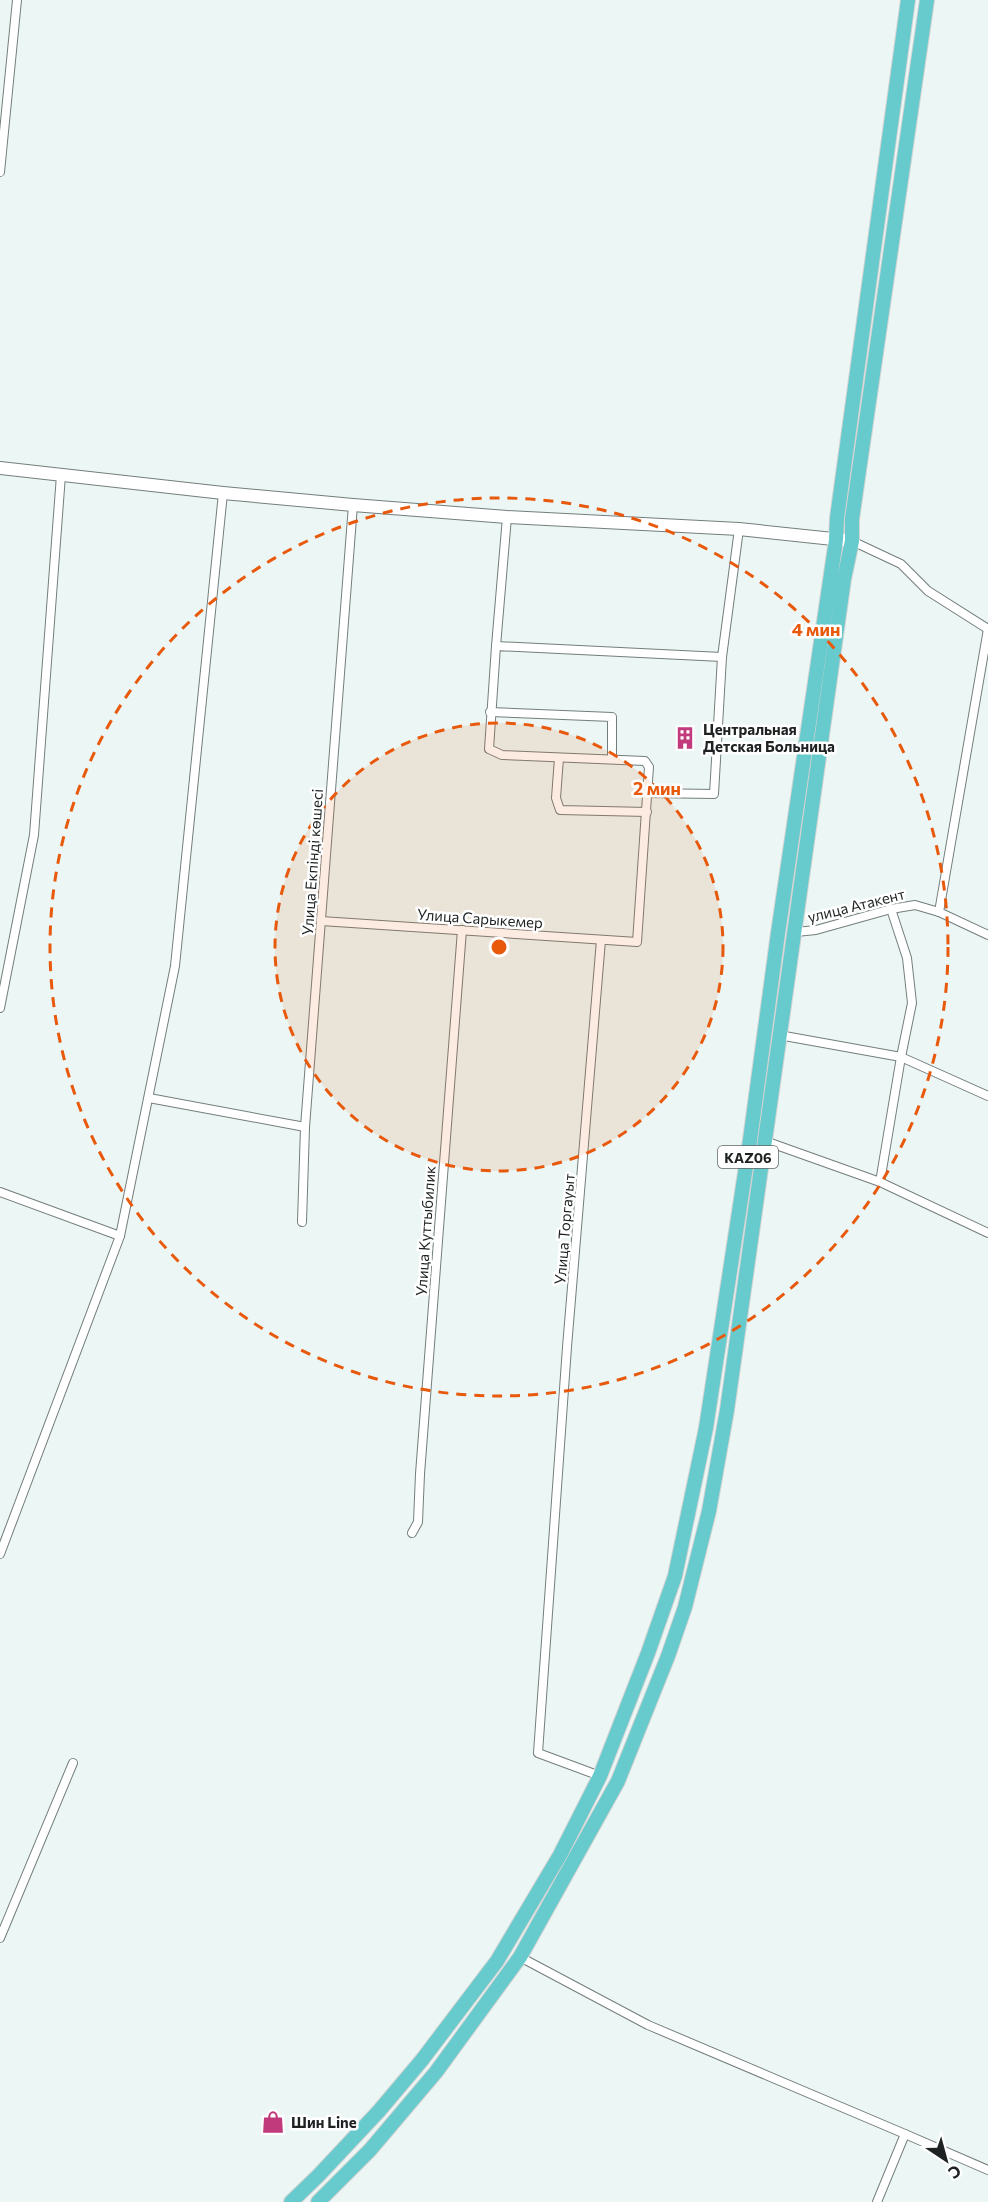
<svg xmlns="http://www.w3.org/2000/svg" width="988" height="2202" font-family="Commissioner,sans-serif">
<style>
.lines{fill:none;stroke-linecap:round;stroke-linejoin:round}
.minor-casing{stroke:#747d7d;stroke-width:10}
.secondary-casing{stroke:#747d7d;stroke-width:14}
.trunk-casing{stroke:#d2d3d3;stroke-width:16}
.minor{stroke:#fff;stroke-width:8}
.secondary{stroke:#fff;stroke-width:12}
.trunk{stroke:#67cacc;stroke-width:14}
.ring{fill:none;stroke:#e8590c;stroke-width:3;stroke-dasharray:10 8}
.labels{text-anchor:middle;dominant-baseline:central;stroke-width:5;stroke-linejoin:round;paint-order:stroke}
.shield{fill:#fff;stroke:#626464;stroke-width:1.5}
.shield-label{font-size:14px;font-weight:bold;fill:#1e2222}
.poi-label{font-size:15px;font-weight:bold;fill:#1e2222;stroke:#fff;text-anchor:start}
.street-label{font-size:15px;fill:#1e2222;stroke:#fff}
.centre{fill:#e8590c;stroke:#fff;stroke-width:3}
.ring-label{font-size:18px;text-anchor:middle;font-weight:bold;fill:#e8590c;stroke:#fff;stroke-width:5;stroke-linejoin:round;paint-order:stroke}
</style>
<rect width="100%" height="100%" fill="#ebf6f5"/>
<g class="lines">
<g class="minor-casing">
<g id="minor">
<path d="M 0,172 L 17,0"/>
<path d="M 852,541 L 901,564 L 928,591 L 988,629"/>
<path d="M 496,646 L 507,517"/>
<path d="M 490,712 L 612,717 L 612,759"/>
<path d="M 559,758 L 556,798 L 560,810 L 647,812"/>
<path d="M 647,793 L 714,794 L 722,657 L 739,529"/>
<path d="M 939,912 L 988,629"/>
<path d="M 321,921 L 637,942 L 649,767 L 645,761 L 502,755 L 489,749 L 496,646 L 722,657"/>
<path d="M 796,932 L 816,930 L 891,909 L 915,905 L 939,912 L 988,935"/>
<path d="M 0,1008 L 34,835 L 61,475"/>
<path d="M 779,1035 L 901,1057 L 988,1096"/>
<path d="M 149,1098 L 305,1127"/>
<path d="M 765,1141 L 880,1182 L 988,1233"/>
<path d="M 880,1182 L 901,1057 L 912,1003 L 907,958 L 891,909"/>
<path d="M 0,1192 L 120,1236"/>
<path d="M 302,1222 L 305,1127 L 353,505"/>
<path d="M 412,1533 L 418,1522 L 420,1474 L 462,930"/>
<path d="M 0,1554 L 120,1236 L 175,966 L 223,493"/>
<path d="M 600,1776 L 538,1753 L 567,1347 L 601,940"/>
<path d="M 0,1938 L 73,1763"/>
<path d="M 520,1957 L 648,2025 L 905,2134 L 877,2202"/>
<path d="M 905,2134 L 988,2170"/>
</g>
</g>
<g class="secondary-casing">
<path id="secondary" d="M 0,468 L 223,493 L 353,505 L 507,517 L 739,529 L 852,541"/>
</g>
<g class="trunk-casing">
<g id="trunk">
<path d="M 291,2202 L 318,2176 L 379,2111 L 422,2060 L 497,1961 L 560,1855 L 600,1776 L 648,1653 L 675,1576 L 706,1428 L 750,1140 L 778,933 L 836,540 L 837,518 L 908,0"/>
<path d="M 318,2202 L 370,2150 L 436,2072 L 520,1957 L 618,1781 L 668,1656 L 685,1607 L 709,1511 L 727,1410 L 844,579 L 852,541 L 852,519 L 927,0"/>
</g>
</g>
<use href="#minor" class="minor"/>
<use href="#secondary" class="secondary"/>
<use href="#trunk" class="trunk"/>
</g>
<circle cx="499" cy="947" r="224" fill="#e8590c" fill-opacity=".12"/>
<g class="ring">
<circle cx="499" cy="947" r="224"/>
<circle cx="499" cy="947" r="449"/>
</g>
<defs>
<g id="building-bare" transform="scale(1.8)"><path d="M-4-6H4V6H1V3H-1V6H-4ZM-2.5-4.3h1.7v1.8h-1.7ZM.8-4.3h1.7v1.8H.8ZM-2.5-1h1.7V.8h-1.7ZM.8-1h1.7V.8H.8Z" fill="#c03a7c" stroke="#fff" stroke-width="2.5" paint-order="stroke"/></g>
<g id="shop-bare" transform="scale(1.8)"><path d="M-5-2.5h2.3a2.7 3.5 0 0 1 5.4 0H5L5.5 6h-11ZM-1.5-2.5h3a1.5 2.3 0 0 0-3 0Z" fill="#c03a7c" stroke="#fff" stroke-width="2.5" paint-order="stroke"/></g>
</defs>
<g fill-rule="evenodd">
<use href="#building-bare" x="685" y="738"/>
<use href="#shop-bare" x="273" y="2122"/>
</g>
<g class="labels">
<rect class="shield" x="718" y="1146" width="60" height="22" rx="4.5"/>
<g class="shield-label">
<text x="748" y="1157">KАZ06</text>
</g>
<g class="poi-label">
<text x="703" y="729">Центральная<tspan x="703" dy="17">Детская Больница</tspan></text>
<text x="291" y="2122">Шин Line</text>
</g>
<g class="street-label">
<text transform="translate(312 862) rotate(-86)">Улица Екпінді көшесі</text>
<text transform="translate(856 905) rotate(-14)">улица Атакент</text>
<text transform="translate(480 918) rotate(4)">Улица Сарыкемер</text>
<text transform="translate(564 1229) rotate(-85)">Улица Торгауыт</text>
<text transform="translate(425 1231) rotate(-86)">Улица Куттыбилик</text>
</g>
</g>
<circle cx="499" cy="947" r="9" class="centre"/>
<g class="ring-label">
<text x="816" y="636">4 мин</text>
<text x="657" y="795">2 мин</text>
</g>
<g transform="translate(946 2160) rotate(144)" stroke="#ffffff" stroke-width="4.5" paint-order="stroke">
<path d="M0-4.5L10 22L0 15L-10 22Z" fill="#1e2222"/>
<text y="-9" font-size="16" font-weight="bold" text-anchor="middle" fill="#1e2222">С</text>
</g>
</svg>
